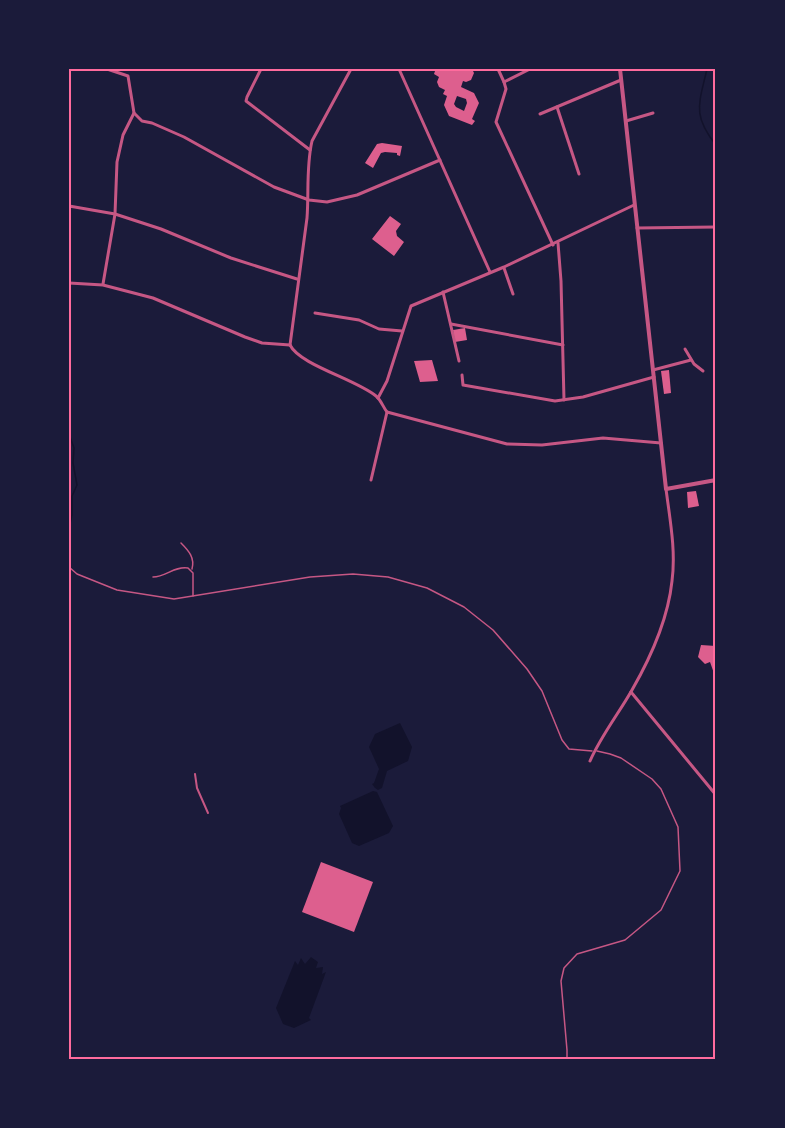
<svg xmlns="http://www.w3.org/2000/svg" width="785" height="1128" font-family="'Roboto Condensed',sans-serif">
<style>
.water{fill:#12122b}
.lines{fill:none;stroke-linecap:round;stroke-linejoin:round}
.stream{stroke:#12122b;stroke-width:1.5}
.building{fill:#dd5f8e;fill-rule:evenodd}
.service{stroke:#c65784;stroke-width:1.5}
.pedestrian{stroke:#c65784;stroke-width:2}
.minor{stroke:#c65784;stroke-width:3}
.tertiary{stroke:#c65784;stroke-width:4}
.neatline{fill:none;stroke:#ff6b9d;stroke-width:2}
</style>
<rect width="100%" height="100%" fill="#1b1b3a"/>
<g class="water">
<path d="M 400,723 L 412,747 L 408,761 L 387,771 L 382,788 L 378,790 L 375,788 L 372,784 L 374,783 L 379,769 L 369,747 L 375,734 Z"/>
<path d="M 373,791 L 377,792 L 393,826 L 389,833 L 359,846 L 352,843 L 339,814 L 341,808 L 340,806 Z"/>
<path d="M 311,957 L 318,962 L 316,968 L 323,967 L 322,974 L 326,972 L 309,1018 L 311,1020 L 294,1028 L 283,1024 L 276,1008 L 295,961 L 298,965 L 301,958 L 305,964 Z"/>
</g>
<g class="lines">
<g class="stream">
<path d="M 707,69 C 699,104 692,115 716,145"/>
<path d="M 69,434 L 74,448 L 73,463 L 77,485 L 72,496 L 72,515 L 69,528"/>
</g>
</g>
<g class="building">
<path d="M 431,69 L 472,69 L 474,73 L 471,80 L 466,82 L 463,81 L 461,87 L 474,93 L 479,103 L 472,119 L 475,121 L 472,125 L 449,116 L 444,105 L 447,96 L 443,94 L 445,90 L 439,87 L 437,82 L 439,77 L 434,74 L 435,71 ZM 457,96 L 466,99 L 467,103 L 464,111 L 456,107 L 454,104 Z"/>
<path d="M 382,143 L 402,146 L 400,156 L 397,155 L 397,153 L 385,152 L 381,153 L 373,168 L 365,163 L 377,144 Z"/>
<path d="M 390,216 L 401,224 L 396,231 L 397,236 L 404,242 L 394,256 L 372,239 Z"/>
<path d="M 465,328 L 467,340 L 455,342 L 453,330 Z"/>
<path d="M 432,360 L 438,381 L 420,382 L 414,361 Z"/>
<path d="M 669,370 L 671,393 L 664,394 L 661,371 Z"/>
<path d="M 696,491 L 699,506 L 688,508 L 687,492 Z"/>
<path d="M 701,645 L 716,646 L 716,679 L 710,662 L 705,664 L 698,657 Z"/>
<path d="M 321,862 L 373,882 L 354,932 L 302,912 Z"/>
</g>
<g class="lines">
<g class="service">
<path d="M 181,543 C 189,551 195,558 192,569"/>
<path d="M 69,567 L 77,574 L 117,590 L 174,599 L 310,577 L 353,574 L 388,577 L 427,588 L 464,607 L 493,630 L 527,669 L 542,691 L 562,740 L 569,749 L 592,751"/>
<path d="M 153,577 C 166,577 174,566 188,568 L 193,573 L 193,596"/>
<path d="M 567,1059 L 567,1050 L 561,981 L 564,968 L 577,954 L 625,940 L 661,910 L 680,871 L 678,827 L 661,789 L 652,779 L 621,758 L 610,754 L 597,751"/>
</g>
<path class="pedestrian" d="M 195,774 L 197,788 L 208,813"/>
<g class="minor">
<path d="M 107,69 L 128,76 L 134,113 L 142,121 L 152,123 L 184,137 L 274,187 L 309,200 L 327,202 L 357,195 L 440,160"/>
<path d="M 261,69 L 247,97 L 246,101 L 310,150"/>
<path d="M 399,69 L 490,272"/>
<path d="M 498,69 L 504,82"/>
<path d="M 530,69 L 504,82 L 506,89 L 496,122 L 553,245"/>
<path d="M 557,107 L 579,174"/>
<path d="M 540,114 L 621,80"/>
<path d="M 626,121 L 653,113"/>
<path d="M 69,206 L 115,214 L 161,229 L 231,258 L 297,279"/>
<path d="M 637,228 L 716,227"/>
<path d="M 558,243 L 561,281 L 564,400"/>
<path d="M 504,268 L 513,294"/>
<path d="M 69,283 L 103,285 L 153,298 L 245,337 L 262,343 L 290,345"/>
<path d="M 103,284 L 115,214 L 117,162 L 123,135 L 134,113"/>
<path d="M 443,292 L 459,361"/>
<path d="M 315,313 L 359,320 L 379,329 L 402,331"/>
<path d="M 451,324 L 563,345"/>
<path d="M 290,345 C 300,365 355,379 376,396 C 381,400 383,407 387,412 L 507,444 L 542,445 L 603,438 L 661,443"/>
<path d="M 290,345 L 307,218 C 309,192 306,167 312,141 L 351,69"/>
<path d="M 685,349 L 694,364 L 703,371"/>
<path d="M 653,370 L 691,360"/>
<path d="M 462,375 L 463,385 L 555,401 L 583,397 L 654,377"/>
<path d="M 378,398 L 387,381 L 411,306 L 504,267 L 634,205"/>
<path d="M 371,480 L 387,412"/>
<path d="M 631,692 L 716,795"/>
<path d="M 590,761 C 601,736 619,713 632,690 C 651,657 668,619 672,581 C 676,551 670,520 666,489"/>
</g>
<path class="tertiary" d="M 620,69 L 666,489 L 716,480"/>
</g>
<rect width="785" height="1128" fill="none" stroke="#1b1b3a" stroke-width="141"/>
<rect x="70" y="70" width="644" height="988" class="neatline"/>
</svg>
